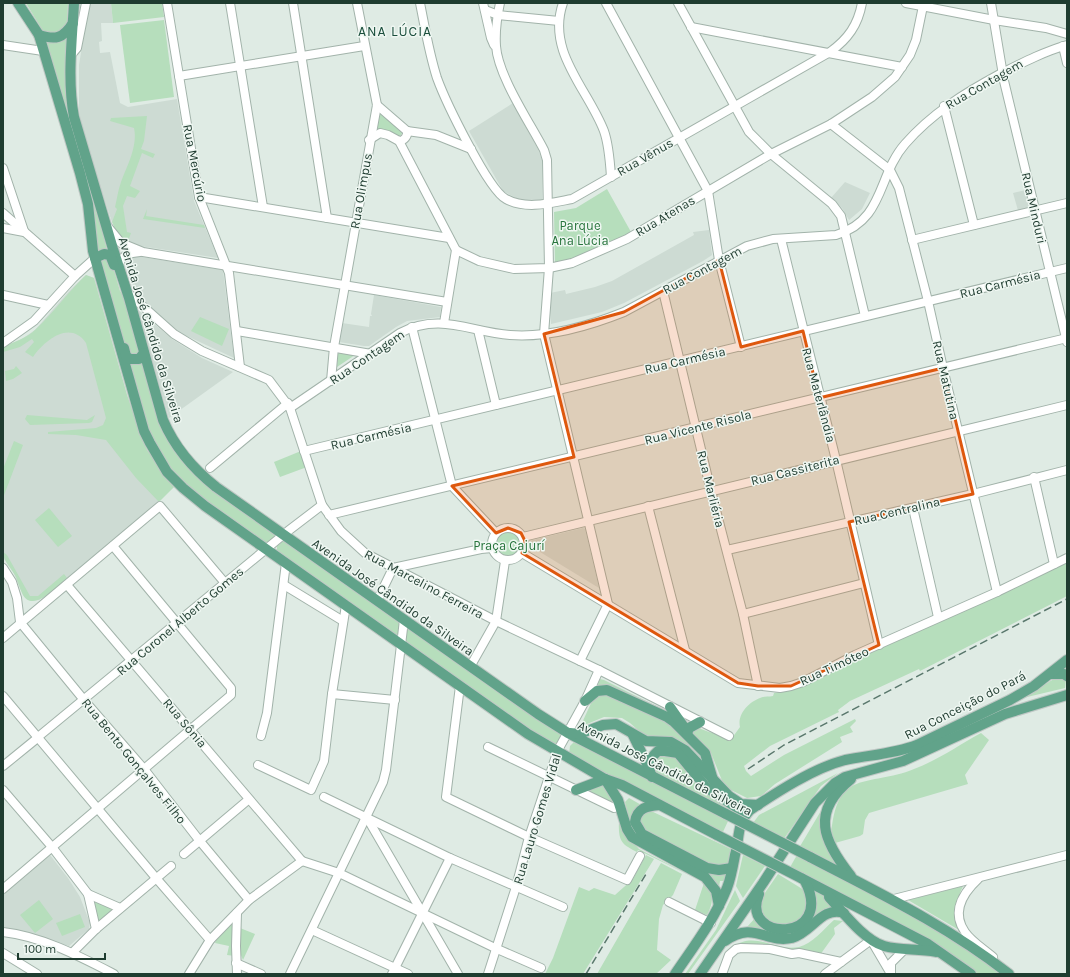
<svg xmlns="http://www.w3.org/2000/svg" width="1070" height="977" font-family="Karla,sans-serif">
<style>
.built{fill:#cddbd3}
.green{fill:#b6debc}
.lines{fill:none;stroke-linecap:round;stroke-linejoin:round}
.minor-casing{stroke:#a2b3aa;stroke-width:10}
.major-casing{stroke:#c0c8c5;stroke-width:12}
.minor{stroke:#fff;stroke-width:8}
.major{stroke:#61a38a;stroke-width:10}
.rail{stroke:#59776c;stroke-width:1.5;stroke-dasharray:8 4;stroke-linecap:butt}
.major-bridge-casing{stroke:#c0c8c5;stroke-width:12;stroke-linecap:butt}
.major-bridge{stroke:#61a38a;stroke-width:10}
.marked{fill:#de580e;fill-opacity:0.2;stroke:#de580e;stroke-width:3;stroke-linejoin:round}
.labels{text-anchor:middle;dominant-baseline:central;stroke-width:3;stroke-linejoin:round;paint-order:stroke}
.street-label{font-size:13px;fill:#1f3c30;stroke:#eff7f2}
.park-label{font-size:13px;fill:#27743c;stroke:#eff7f2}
.neighbourhood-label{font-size:14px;letter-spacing:1px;fill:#1a4e3c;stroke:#eff7f2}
</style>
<rect width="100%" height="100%" fill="#dfebe4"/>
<g class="built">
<path d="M 89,3 L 111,3 L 113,23 L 101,23 L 102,41 L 99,42 L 100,53 L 110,52 L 120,103 L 128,107 L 177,99 L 194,201 L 218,258 L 127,244 L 118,234 L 112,222 L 82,132 L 79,109 L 79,65 Z"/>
<path d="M 513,103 L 538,149 L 542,160 L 542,200 L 531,201 L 520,200 L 503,191 L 469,131 Z"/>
<path d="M 845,182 L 870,193 L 862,209 L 849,220 L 842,208 L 831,198 Z"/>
<path d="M 1026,190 L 1031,212 L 1019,214 L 1013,193 Z"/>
<path d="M 709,230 L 712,255 L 703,261 L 624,303 L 602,312 L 551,324 L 550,293 L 565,290 L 566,294 L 595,287 L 612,281 L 694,235 L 693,232 Z"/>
<path d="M 136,256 L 223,270 L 234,358 L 174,330 L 141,298 L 135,290 L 125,264 L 126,258 Z"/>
<path d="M 86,275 L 94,278 L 127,395 L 142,439 L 147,450 L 161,470 L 175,486 L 159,500 L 156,505 L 45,596 L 39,600 L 31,601 L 23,595 L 12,569 L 3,558 L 3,347 L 22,339 L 35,330 L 70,290 Z"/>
<path d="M 374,295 L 441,307 L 440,317 L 407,321 L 396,327 L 369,346 L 364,346 L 339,342 L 342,323 L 369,327 L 370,316 L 372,316 L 371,314 Z"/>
<path d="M 137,309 L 172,339 L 202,358 L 233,372 L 169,418 Z"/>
<path d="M 583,528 L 585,529 L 599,588 L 527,544 L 529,541 Z"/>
<path d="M 50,855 L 68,878 L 80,897 L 90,923 L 89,929 L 69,946 L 27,933 L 3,928 L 3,893 Z"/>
</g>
<g class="green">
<path d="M 26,3 L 68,3 L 67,25 L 63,32 L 44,33 Z"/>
<path d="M 111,3 L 162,3 L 164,17 L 113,23 Z"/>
<path d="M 164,20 L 174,97 L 130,103 L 120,25 Z"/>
<path d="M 69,36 L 67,86 L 107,250 L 96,252 L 44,42 L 60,42 Z"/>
<path d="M 379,110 L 403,132 L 400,136 L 374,131 Z"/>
<path d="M 147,116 L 144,141 L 141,149 L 155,154 L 153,158 L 142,153 L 130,186 L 140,191 L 135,198 L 127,196 L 123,206 L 127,232 L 131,233 L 127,244 L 118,234 L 112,222 L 117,209 L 115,207 C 117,199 118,190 121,182 C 127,166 138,146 134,128 L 110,121 L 111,118 Z"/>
<path d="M 607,189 L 631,232 L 589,255 L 555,265 L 554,212 L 576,208 Z"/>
<path d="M 147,209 L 146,216 L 204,225 L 205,228 L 143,219 Z"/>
<path d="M 105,258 L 111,260 L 120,291 L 126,299 L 140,351 L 137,355 L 127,354 L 99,263 L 101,259 Z"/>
<path d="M 86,275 L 94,278 L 127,395 L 142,439 L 147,450 L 161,470 L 175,486 L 159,502 L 136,478 L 106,440 L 76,435 L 48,434 L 48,432 L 96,428 L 103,425 L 106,418 L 86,343 C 70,320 45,340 33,357 L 25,352 L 34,342 L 32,339 L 20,347 L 3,352 L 3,347 C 14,342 27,338 36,329 C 54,312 68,292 86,275 Z"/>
<path d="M 200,317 L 229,329 L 222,346 L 191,331 Z"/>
<path d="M 341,352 L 355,355 L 337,367 L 338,354 Z"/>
<path d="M 142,360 L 176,452 L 278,535 L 266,544 C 225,516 169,483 150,435 C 141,413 136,387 129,364 L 138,363 Z"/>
<path d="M 16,366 L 22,373 L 13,379 L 6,381 L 5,371 L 14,369 Z"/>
<path d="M 27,415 L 87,420 L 95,415 L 92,422 L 89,423 L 30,425 L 25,419 Z"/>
<path d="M 14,441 L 23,445 L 3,498 L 3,469 Z"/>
<path d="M 301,451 L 307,467 L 280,477 L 274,462 Z"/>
<path d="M 49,508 L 72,536 L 58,547 L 35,520 Z"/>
<circle cx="509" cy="546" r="14"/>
<path d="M 285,540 L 398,620 L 400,623 L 399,639 L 277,552 L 277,546 Z"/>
<path d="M 3,552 L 7,555 L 30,596 L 38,596 L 64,574 L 67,578 C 58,586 33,613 23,595 C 20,589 18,583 16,577 C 12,569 3,561 3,552 Z"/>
<path d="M 1067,562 L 1067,596 L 920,671 L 919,669 L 850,701 L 838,710 L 839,712 L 770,746 L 744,766 L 746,771 L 751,776 L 784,755 L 855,719 L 856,721 L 850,727 L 853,732 L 840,737 L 842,742 L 775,784 L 761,796 L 747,798 L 729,789 L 723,783 L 711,753 L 693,737 L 690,733 L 696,727 L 709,732 L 732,738 L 740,727 C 737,714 749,702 760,698 C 764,696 768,697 773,696 L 774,693 C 809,689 838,665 871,653 Z"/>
<path d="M 407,626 L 562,732 L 557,747 L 405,643 Z"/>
<path d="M 1057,677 L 1066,679 L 1065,688 L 1023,698 Z"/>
<path d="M 600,679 L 604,680 L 674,715 L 597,687 Z"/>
<path d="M 603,693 L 664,718 L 697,748 L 709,772 L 691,750 L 676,739 L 647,738 L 630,723 L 622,718 L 604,717 L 580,727 L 593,699 Z"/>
<path d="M 981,733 L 989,740 L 965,775 L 968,784 L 869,813 L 865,820 L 863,834 L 860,836 L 835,843 L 831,837 C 836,767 867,788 914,769 C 938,760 959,745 981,733 Z"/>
<path d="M 574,742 L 729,819 L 722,834 L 569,754 L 570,746 Z"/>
<path d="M 661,754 L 675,757 L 705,791 L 722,804 L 731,808 L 740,818 L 657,776 L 652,767 L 656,757 Z"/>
<path d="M 838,773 L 821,786 L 783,840 L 753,823 L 759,815 Z"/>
<path d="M 600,784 L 606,787 L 617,807 L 584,790 Z"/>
<path d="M 629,798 L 643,806 L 635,830 L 726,874 L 724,881 L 720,881 L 719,887 L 707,874 L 638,837 C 630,828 628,814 625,802 Z"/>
<path d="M 828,799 L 823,816 L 841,871 L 799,848 Z"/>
<path d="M 649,810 L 731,849 L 731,857 L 728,864 L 716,868 L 649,836 L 641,824 L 640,820 L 643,812 Z"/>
<path d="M 621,818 L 626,834 L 639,849 L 695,878 L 638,850 L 637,852 C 626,846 620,844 619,831 C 619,826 618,822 621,818 Z"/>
<path d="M 646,855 L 654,859 L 583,974 L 545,974 L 553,958 L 579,887 L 589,891 L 594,888 L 615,895 L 633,879 Z"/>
<path d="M 743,855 L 765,866 L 743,898 L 736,886 Z"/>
<path d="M 797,855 L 956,939 L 1000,974 L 976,974 L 789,869 Z"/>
<path d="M 661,863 L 682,874 L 673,895 L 663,905 L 659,919 L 657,950 L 671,960 L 656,974 L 597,974 Z"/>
<path d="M 778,874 L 804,890 L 808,912 L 793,926 L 770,923 L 760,912 L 760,900 Z"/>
<path d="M 704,883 C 715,894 713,903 707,915 L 695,910 Z"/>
<path d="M 963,886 C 955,904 953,911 959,930 L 908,900 Z"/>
<path d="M 812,887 L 827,897 L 839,909 L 782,937 L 746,928 L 757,916 C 761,920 766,928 772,931 C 782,939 810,926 814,915 C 817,907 814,896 812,887 Z"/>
<path d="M 735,890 L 740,901 L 688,974 L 685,974 L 716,930 Z"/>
<path d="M 91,897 L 113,909 L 99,923 Z"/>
<path d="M 39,900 L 53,919 L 35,933 L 20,915 Z"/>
<path d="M 80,914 L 85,927 L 62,936 L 56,923 Z"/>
<path d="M 834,920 L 843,921 L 834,928 L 835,934 L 820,955 C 804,951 748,939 733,947 C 755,930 775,952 799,947 C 812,944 824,929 834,920 Z"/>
<path d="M 233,921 L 235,956 L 227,955 L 229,946 L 215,943 L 217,938 Z"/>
<path d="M 240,928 L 255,934 L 243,960 L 240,953 Z"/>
</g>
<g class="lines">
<g class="minor-casing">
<g id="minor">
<path d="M 167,3 L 199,197 L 229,273 L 240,367"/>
<path d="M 230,3 L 263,207"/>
<path d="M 293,3 L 327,218"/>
<path d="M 420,3 C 425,28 429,53 437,78 C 445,100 488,190 506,199 C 526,210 551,203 572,199 L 830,52 C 848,39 858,25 862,3"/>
<path d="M 483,3 L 491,38 L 494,45"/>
<path d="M 500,3 C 497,17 495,32 496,46 C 498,76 530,123 544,150 L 547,160 L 549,268 L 544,334 L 608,604 L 580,661"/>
<path d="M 563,3 C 546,52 588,89 604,131 C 609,145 610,162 611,177"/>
<path d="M 606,3 L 708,191 L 719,260 L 741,347"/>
<path d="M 678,3 L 749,132 L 771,154 L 832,204 L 841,216 L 865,316"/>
<path d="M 906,3 L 994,20 L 1046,28 L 1067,34"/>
<path d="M 991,3 L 1004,81 L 1067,342"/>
<path d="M 485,10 L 498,15 L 559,21"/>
<path d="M 691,27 L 902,67"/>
<path d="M 3,45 L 43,51"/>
<path d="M 1063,46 L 1067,63"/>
<path d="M 72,54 L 77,48 L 86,3"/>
<path d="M 179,76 L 364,46"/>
<path d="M 377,105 L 407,131"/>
<path d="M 944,106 L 974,225"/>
<path d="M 831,124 L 890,170 L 899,188 L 928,301 L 943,368 L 997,592"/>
<path d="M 407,131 L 436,135 L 471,149"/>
<path d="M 369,140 L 380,133 L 388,135 L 399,141 C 404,141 408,136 407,131"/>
<path d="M 399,141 L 456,250 L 479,261 L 514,269 L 549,268 L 572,263 L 627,239 L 771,154 L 831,124 L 872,97 L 895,77 L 910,55 L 916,40 L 923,6"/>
<path d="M 3,168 L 24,231"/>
<path d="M 199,197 L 449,238"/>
<path d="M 3,213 L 75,276"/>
<path d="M 108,227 L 121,243 L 143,252 L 447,302"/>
<path d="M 3,228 L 24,232"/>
<path d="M 781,239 L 836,460 L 879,645"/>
<path d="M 912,240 L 1067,203"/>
<path d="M 118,266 C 122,255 129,253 140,252"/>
<path d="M 663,291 L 711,491 L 743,614 L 758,686"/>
<path d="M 128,293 L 174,334 L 202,351 L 269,380 L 290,408 L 322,505 L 341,531 L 365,553 L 496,621 L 599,670 L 729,736"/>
<path d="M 3,295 L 48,305"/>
<path d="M 444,323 L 456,250"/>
<path d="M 412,327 L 452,486 L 496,533"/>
<path d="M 478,330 L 496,405"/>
<path d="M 237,331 L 371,354"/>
<path d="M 3,343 L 34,321 L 75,276 L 95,258"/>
<path d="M 331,381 L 334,347 L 377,105 L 357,3"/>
<path d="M 290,408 L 400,333 C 440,312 470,332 510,335 C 548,338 589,326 624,312 L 747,246 L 773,239 L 836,235 C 885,220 877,176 905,144 C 932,113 965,93 1000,74 C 1022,63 1043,52 1067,45"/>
<path d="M 304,451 L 1067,268"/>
<path d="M 210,468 L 288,403"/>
<path d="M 1034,477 L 1054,564"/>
<path d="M 648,506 L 685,650"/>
<path d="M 913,508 L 938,617"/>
<path d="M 329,515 L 1067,338"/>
<circle cx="508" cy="544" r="16"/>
<path d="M 523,537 L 1067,405"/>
<path d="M 727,550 L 973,494 L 1067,470"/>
<path d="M 522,553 L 738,683 L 780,688 L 791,686 L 803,682 L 855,655 L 997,592 L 1067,558"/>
<path d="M 3,568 L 12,582 L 17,598 L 20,622 L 84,700 L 144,769 L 199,840 L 249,900"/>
<path d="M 67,585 L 302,861"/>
<path d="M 284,585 L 343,621"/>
<path d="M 377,601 L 393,568 L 481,549 L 492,548"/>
<path d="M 743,614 L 864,583"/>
<path d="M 3,638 L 160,506 L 225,583"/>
<path d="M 470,667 L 496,621 L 505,561"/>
<path d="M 460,686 L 446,797 L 529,837 L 627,880 L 640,856"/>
<path d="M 332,694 L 395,700"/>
<path d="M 3,696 L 156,878 L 210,940"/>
<path d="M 261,736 L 267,713 L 286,563"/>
<path d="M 38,737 L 288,531 L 322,505"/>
<path d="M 488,747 L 614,808"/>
<path d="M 258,765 L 311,790 L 324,761 L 332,694 L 346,605"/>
<path d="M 3,766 L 35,740"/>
<path d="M 3,790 L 52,847 L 88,894 L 96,929"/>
<path d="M 324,797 L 450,858 L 563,907"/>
<path d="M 366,816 L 458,974"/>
<path d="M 184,854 L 248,800"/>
<path d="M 302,861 L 339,873 L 495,948 L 541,968"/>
<path d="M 978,879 C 963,893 951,912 965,932 C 972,942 984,949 993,957"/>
<path d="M 3,889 L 231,695 L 231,688 L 113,546"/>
<path d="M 88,894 L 120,908"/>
<path d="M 894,899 L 1067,855"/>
<path d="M 669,902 L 711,923"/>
<path d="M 312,930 L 408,974"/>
<path d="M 3,932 C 41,936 81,957 114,974"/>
<path d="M 3,953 L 37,974"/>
<path d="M 72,953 L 96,929 L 171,866"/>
<path d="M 236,963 L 261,974"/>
<path d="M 891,973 L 891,963 L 904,950"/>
<path d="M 189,974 L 210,940 L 249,900 L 302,861"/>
<path d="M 237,974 L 236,946 L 237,913"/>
<path d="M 290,974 L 383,782 L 386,770 L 404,620"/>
<path d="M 392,974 L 450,858"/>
<path d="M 488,974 L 516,887 L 529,837 L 558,750 L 585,701 L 599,670"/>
<path d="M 722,974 L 729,955 L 736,949 L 741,948 L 770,949 L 792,954 L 799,953 L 841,962"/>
<path d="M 825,974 L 871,940 L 891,974"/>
</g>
</g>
<g class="major-casing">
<g id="major">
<path d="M 18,3 L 39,35 L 80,173 L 88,204 L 93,251 L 144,431 L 150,443 L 167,472 L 183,488 L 205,506 L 528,734 L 605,779 L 622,785 L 717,835"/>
<path d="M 74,3 C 72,40 67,80 74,117 L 113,249 L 129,298 L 163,420 C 175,448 192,468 216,487 L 538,714 L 568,733 L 726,814"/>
<path d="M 39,35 C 55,40 63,39 73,23"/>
<path d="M 95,258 L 104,254 L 110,255 L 114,265"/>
<path d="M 124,348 L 126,356 L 130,359 L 139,359 L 144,353"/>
<path d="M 1051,674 L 1064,674 L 1067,676"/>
<path d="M 585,701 L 597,691 L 607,690 L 667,717 L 674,722 L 705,753 L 713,780"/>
<path d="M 670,707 L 684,727"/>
<path d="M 570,733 L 579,734 L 603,725 L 616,724 L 646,741 L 671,742 L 685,750 L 729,796 L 741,804 L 758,805"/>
<path d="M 687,734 L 689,728 L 700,722"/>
<path d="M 633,735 L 648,766"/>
<path d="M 652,777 L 648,766 L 650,760 L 654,755 L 658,751 L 665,751 L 678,753 L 706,787 L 736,807 L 742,818"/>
<path d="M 605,779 L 618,800 L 627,829 L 632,837 L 705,877 L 716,891 L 719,906"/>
<path d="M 851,779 C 810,812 823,841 851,876"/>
<path d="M 576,790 L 605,779"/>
<path d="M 659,805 C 647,806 637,808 635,822 L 642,834 L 707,868 L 719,870 L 732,868"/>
<path d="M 810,857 C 879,893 948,926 1009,974"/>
<path d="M 801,878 L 928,944 L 971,974"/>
<path d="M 759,894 C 739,943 836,943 805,881"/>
<path d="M 829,897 C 843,912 864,940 884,946 C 901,951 919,948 936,952"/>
<path d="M 725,941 C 754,920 766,944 792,938 C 813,932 821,906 844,913"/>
<path d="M 675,974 C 694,946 714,920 727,888 C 731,878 733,866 735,855 C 740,838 736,824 750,810 C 777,792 814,768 845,760 C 869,755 894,754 917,745 L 1010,700 L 1034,686 L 1067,660"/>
<path d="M 700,974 L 763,883 L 815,803 L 835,783 L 845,777 L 903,761 L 1005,714 L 1067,695"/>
</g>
</g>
<use href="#minor" class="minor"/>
<use href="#major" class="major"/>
<g class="rail">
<path d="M 748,769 L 784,745 L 1067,599"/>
<path d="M 586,974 L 646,874"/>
</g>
<g class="major-bridge-casing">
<g id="major-bridge">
<path d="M 726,814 L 810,857"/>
<path d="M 717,835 L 801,878"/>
</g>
</g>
<use href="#major-bridge" class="major-bridge"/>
</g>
<path class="marked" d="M 719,260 L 741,347 L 803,331 L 819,398 L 943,368 L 973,494 L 849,522 L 879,645 L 791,686 L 758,686 L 738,683 L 522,553 L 525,541 L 521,533 L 508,528 L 496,533 L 452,486 L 574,457 L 544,334 L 624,312 Z"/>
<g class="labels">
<g class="street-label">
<text transform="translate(984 84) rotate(-30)">Rua Contagem</text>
<text transform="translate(645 157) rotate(-30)">Rua Vênus</text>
<text transform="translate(195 163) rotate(79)">Rua Mercúrio</text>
<text transform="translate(361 191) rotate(-80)">Rua Olimpus</text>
<text transform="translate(1034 208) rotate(77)">Rua Minduri</text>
<text transform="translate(665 216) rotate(-31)">Rua Atenas</text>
<text transform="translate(702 270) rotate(-28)">Rua Contagem</text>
<text transform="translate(1000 284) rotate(-14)">Rua Carmésia</text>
<text transform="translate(151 330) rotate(73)">Avenida José Cândido da Silveira</text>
<text transform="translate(367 357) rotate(-34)">Rua Contagem</text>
<text transform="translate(685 360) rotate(-13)">Rua Carmésia</text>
<text transform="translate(946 380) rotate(77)">Rua Matutina</text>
<text transform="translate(819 395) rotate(75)">Rua Materlândia</text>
<text transform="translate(698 427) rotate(-14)">Rua Vicente Risola</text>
<text transform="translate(371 436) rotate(-13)">Rua Carmésia</text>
<text transform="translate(795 470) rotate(-14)">Rua Cassiterita</text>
<text transform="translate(711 489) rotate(76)">Rua Marliéria</text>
<text transform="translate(897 511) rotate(-13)">Rua Centralina</text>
<text transform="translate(424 584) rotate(28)">Rua Marcelino Ferreira</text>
<text transform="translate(393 597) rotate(35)">Avenida José Cândido da Silveira</text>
<text transform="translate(180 621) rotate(-40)">Rua Coronel Alberto Gomes</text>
<text transform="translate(834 666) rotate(-25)">Rua Timóteo</text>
<text transform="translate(965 705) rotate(-27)">Rua Conceição do Pará</text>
<text transform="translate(185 723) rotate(50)">Rua Sônia</text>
<text transform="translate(134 761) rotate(51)">Rua Bento Gonçalves Filho</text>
<text transform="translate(665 768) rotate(27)">Avenida José Cândido da Silveira</text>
<text transform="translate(537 819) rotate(-73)">Rua Lauro Gomes Vidal</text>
</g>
<g class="park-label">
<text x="580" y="225">Parque<tspan x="580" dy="15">Ana Lúcia</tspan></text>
<text x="509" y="545">Praça Cajurí</text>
</g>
<g class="neighbourhood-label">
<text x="395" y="31">ANA LÚCIA</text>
</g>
</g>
<rect width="1070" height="977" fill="none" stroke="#1f3c30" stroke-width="8"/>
<path d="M18 953v6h87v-6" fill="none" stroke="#1f3c30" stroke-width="2"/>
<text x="24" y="953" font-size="12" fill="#1f3c30" stroke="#eff7f2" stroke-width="3" paint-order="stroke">100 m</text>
</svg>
